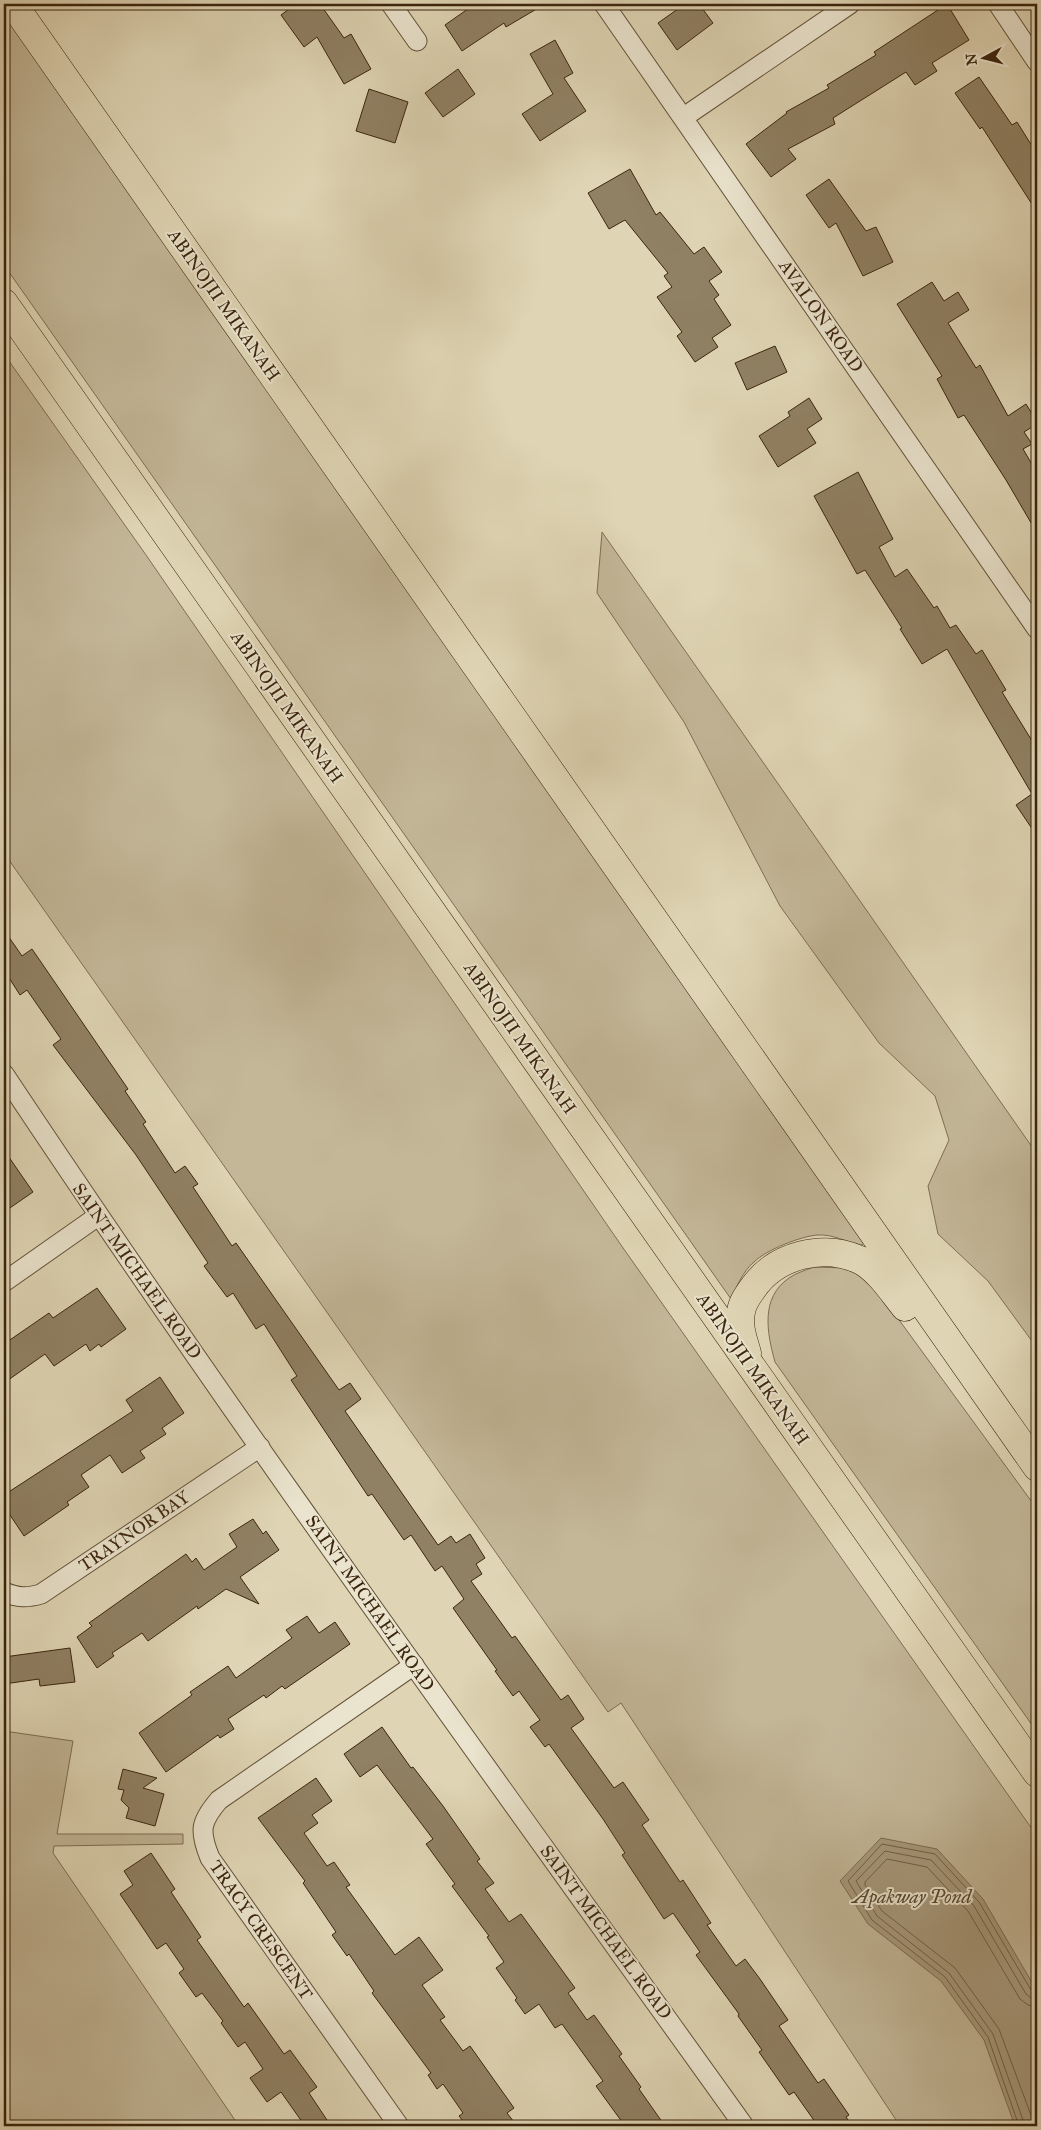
<svg xmlns="http://www.w3.org/2000/svg" width="1041" height="2130" font-family="'IM FELL Great Primer',serif">
<style>
.green{fill:#c3b798;stroke:#7f6e53}
.water{fill:#a7997c;stroke:#7c6b50}
.lines{fill:none;stroke-linecap:round;stroke-linejoin:round}
.shore{stroke:#715f45;stroke-width:1}
.building{fill:#908164;stroke:#3b250e}
.street-casing{stroke:#645138;stroke-width:21}
.primary-casing{stroke:#3b250e;stroke-width:29}
.street{stroke:#eae4ce;stroke-width:19}
.primary{stroke:#dfd5b4;stroke-width:28}
.labels{text-anchor:middle;dominant-baseline:central;stroke-width:4;stroke-linejoin:round;paint-order:stroke}
.street-label{font-size:18px;fill:#3b250e;stroke:#eae4ce}
.water-label{font-size:19px;font-style:italic;fill:#5b482f;stroke:#eae4ce}
</style>
<rect width="100%" height="100%" fill="#dfd5b4"/>
<filter id="stains"><feTurbulence type="fractalNoise" baseFrequency=".004" numOctaves="4"/><feColorMatrix values="0 0 0 0 .2 0 0 0 0 .09 0 0 0 0 .02 0 0 0 .5 -.17"/></filter>
<radialGradient id="worn" r=".72"><stop offset=".6" stop-color="#630" stop-opacity="0"/><stop offset="1" stop-color="#630" stop-opacity=".3"/></radialGradient>
<g class="green">
<path d="M 4,11 L 867,1241 L 860,1246 C 848,1242 832,1234 818,1235 C 801,1236 766,1250 754,1262 C 743,1271 737,1286 731,1299 L 4,265 Z"/>
<path d="M 4,354 L 146,555 L 621,1245 L 1037,1836 L 1037,2126 L 900,2126 L 621,1703 L 608,1712 L 4,853 Z"/>
<path d="M 602,532 L 1037,1154 L 1037,1348 L 988,1281 L 938,1234 L 928,1186 L 949,1140 L 935,1096 L 879,1043 L 780,906 L 684,722 L 597,593 Z"/>
<path d="M 814,1267 L 845,1268 L 867,1276 L 1037,1509 L 1037,1732 L 775,1362 C 767,1333 760,1298 789,1278 C 796,1273 806,1270 814,1267 Z"/>
<path d="M 4,1731 L 73,1741 L 57,1834 L 183,1834 L 183,1844 L 54,1846 L 53,1853 L 239,2126 L 4,2126 Z"/>
</g>
<path class="water" d="M 881,1838 L 937,1849 L 983,1899 L 1037,1991 L 1037,2126 L 1015,2126 L 984,2040 L 941,1981 L 868,1924 L 840,1881 Z"/>
<g class="lines">
<g class="shore">
<path d="M 1019,2126 L 988,2037 L 945,1977 L 872,1920 L 848,1881 L 882,1844 L 935,1854 L 979,1902 L 1031,1990 L 1037,1993"/>
<path d="M 1025,2126 L 993,2034 L 949,1973 L 877,1916 L 856,1881 L 885,1851 L 931,1860 L 974,1906 L 1026,1994 L 1031,1998 L 1037,1999"/>
<path d="M 1033,2126 L 1032,2118 L 999,2029 L 955,1968 L 882,1911 L 865,1885 L 865,1882 L 887,1859 L 927,1867 L 968,1911 L 1020,1999 L 1028,2005 L 1037,2007"/>
</g>
</g>
<g class="building">
<path d="M 296,4 L 320,4 L 344,38 L 351,34 L 371,69 L 344,84 L 317,37 L 304,47 L 281,15 Z"/>
<path d="M 475,4 L 545,4 L 506,27 L 504,23 L 462,51 L 445,25 Z"/>
<path d="M 685,4 L 699,4 L 713,23 L 677,50 L 658,23 Z"/>
<path d="M 947,4 L 969,40 L 932,63 L 937,71 L 915,85 L 906,72 L 833,118 L 835,124 L 788,149 L 796,159 L 771,177 L 746,144 L 787,113 L 786,112 L 829,88 L 827,85 L 876,55 L 874,52 Z"/>
<path d="M 555,40 L 573,73 L 564,78 L 586,111 L 540,141 L 522,114 L 553,94 L 530,54 Z"/>
<path d="M 458,69 L 475,94 L 443,117 L 425,93 Z"/>
<path d="M 979,77 L 1012,125 L 1017,122 L 1037,154 L 1037,212 L 982,127 L 980,129 L 955,93 Z"/>
<path d="M 369,89 L 408,102 L 395,143 L 356,131 Z"/>
<path d="M 630,169 L 656,215 L 660,212 L 694,254 L 704,247 L 722,272 L 709,281 L 719,295 L 714,299 L 731,325 L 712,338 L 718,347 L 695,362 L 677,336 L 682,332 L 657,297 L 672,287 L 664,276 L 668,273 L 625,220 L 609,229 L 588,193 Z"/>
<path d="M 829,179 L 866,231 L 876,227 L 893,262 L 863,276 L 836,223 L 829,228 L 806,195 Z"/>
<path d="M 932,282 L 944,301 L 958,292 L 969,310 L 948,323 L 976,368 L 980,365 L 1008,416 L 1026,404 L 1037,422 L 1037,424 L 1024,432 L 1032,444 L 1023,449 L 1037,473 L 1037,533 L 1006,480 L 964,415 L 958,418 L 937,379 L 942,376 L 897,304 Z"/>
<path d="M 775,346 L 787,372 L 747,390 L 735,363 Z"/>
<path d="M 809,398 L 822,419 L 807,429 L 816,443 L 778,467 L 759,436 L 790,416 L 788,412 Z"/>
<path d="M 858,472 L 893,539 L 879,547 L 895,577 L 907,569 L 934,608 L 937,606 L 950,628 L 956,625 L 976,654 L 982,650 L 1006,690 L 1002,692 L 1037,749 L 1037,836 L 1016,805 L 1032,794 L 947,649 L 922,664 L 900,629 L 902,628 L 865,570 L 857,574 L 814,496 Z"/>
<path d="M 4,930 L 22,956 L 32,949 L 128,1089 L 125,1091 L 146,1122 L 143,1124 L 175,1173 L 185,1166 L 198,1184 L 193,1187 L 232,1246 L 236,1243 L 339,1390 L 350,1383 L 361,1399 L 345,1411 L 438,1545 L 451,1536 L 456,1543 L 470,1534 L 485,1558 L 476,1564 L 482,1574 L 471,1581 L 512,1638 L 515,1636 L 561,1700 L 568,1695 L 584,1719 L 571,1728 L 614,1788 L 623,1782 L 649,1820 L 642,1825 L 680,1882 L 683,1880 L 711,1923 L 707,1925 L 736,1966 L 745,1959 L 760,1979 L 788,2020 L 779,2026 L 818,2083 L 824,2079 L 849,2115 L 846,2117 L 852,2126 L 818,2126 L 794,2092 L 789,2095 L 759,2052 L 762,2050 L 738,2016 L 739,2014 L 696,1955 L 700,1952 L 673,1913 L 664,1919 L 622,1855 L 625,1853 L 603,1819 L 549,1744 L 545,1747 L 530,1727 L 540,1720 L 519,1691 L 513,1696 L 495,1671 L 497,1670 L 453,1608 L 464,1599 L 442,1566 L 435,1571 L 411,1535 L 404,1540 L 372,1494 L 368,1496 L 291,1380 L 297,1376 L 264,1324 L 256,1329 L 233,1293 L 227,1297 L 204,1266 L 208,1263 L 136,1155 L 53,1045 L 61,1039 L 27,990 L 20,995 L 4,970 Z"/>
<path d="M 4,1150 L 33,1192 L 4,1212 Z"/>
<path d="M 97,1288 L 126,1329 L 101,1347 L 99,1344 L 90,1351 L 86,1344 L 54,1366 L 45,1354 L 4,1383 L 4,1344 L 49,1313 L 53,1318 Z"/>
<path d="M 160,1377 L 184,1413 L 162,1428 L 166,1434 L 140,1451 L 145,1458 L 122,1473 L 110,1455 L 81,1475 L 89,1487 L 67,1502 L 69,1505 L 24,1536 L 4,1506 L 4,1495 L 133,1411 L 126,1400 Z"/>
<path d="M 253,1519 L 263,1534 L 266,1531 L 279,1550 L 240,1577 L 259,1604 L 226,1589 L 198,1609 L 197,1606 L 148,1641 L 142,1633 L 112,1653 L 114,1656 L 97,1668 L 77,1637 L 92,1626 L 89,1623 L 186,1554 L 192,1562 L 196,1558 L 204,1570 L 237,1547 L 229,1534 Z"/>
<path d="M 307,1616 L 319,1633 L 335,1622 L 350,1644 L 285,1689 L 282,1686 L 266,1698 L 264,1695 L 228,1719 L 234,1729 L 220,1738 L 218,1735 L 166,1772 L 139,1733 L 192,1695 L 190,1692 L 228,1666 L 236,1678 L 292,1638 L 286,1630 Z"/>
<path d="M 70,1648 L 75,1682 L 40,1686 L 39,1679 L 4,1684 L 4,1657 Z"/>
<path d="M 382,1727 L 411,1768 L 413,1767 L 443,1806 L 480,1859 L 477,1861 L 494,1883 L 485,1889 L 509,1922 L 521,1914 L 575,1988 L 568,1993 L 587,2020 L 594,2015 L 622,2054 L 619,2056 L 641,2087 L 639,2089 L 665,2126 L 625,2126 L 596,2086 L 603,2081 L 562,2024 L 555,2028 L 539,2004 L 525,2014 L 515,2000 L 517,1998 L 496,1968 L 504,1962 L 487,1937 L 489,1936 L 452,1886 L 455,1884 L 426,1844 L 433,1839 L 377,1765 L 360,1777 L 344,1754 Z"/>
<path d="M 123,1769 L 157,1778 L 143,1788 L 164,1794 L 155,1826 L 126,1818 L 129,1808 L 121,1800 L 124,1790 L 118,1789 Z"/>
<path d="M 316,1778 L 332,1801 L 312,1815 L 318,1823 L 304,1833 L 327,1866 L 334,1862 L 350,1885 L 346,1887 L 395,1955 L 419,1937 L 443,1970 L 422,1985 L 445,2017 L 440,2020 L 463,2051 L 470,2046 L 514,2108 L 507,2113 L 517,2126 L 467,2126 L 459,2116 L 463,2113 L 443,2084 L 437,2089 L 428,2075 L 431,2073 L 372,1993 L 374,1991 L 349,1954 L 347,1956 L 332,1935 L 336,1932 L 303,1883 L 305,1881 L 258,1818 Z"/>
<path d="M 151,1853 L 175,1889 L 171,1892 L 201,1937 L 197,1940 L 244,2007 L 248,2003 L 284,2054 L 290,2050 L 317,2087 L 309,2093 L 331,2126 L 305,2126 L 281,2092 L 267,2102 L 250,2078 L 263,2069 L 245,2042 L 238,2047 L 221,2023 L 223,2021 L 202,1993 L 196,1997 L 179,1973 L 184,1969 L 166,1943 L 157,1949 L 141,1925 L 120,1894 L 133,1885 L 124,1871 Z"/>
</g>
<g class="lines">
<g class="street-casing">
<g id="street">
<path d="M 391,4 L 417,41"/>
<path d="M 604,4 L 1037,629"/>
<path d="M 998,4 L 1037,62"/>
<path d="M 684,117 L 850,4"/>
<path d="M 4,1074 C 241,1431 495,1778 744,2126"/>
<path d="M 4,1282 L 98,1216"/>
<path d="M 4,1592 C 18,1598 27,1598 41,1594 L 260,1447"/>
<path d="M 399,2126 L 210,1858 C 199,1831 200,1822 219,1800 L 414,1665"/>
</g>
</g>
<g class="primary-casing">
<g id="primary">
<path d="M 13,4 L 1037,1467"/>
<path d="M 4,303 L 1037,1773"/>
<path d="M 747,1353 C 743,1339 738,1326 741,1312 C 742,1303 748,1295 753,1288 C 776,1255 823,1243 860,1260 C 878,1269 892,1291 905,1307"/>
</g>
</g>
<use href="#street" class="street"/>
<use href="#primary" class="primary"/>
</g>
<g class="labels">
<g class="street-label">
<text transform="translate(224 305) rotate(55)">ABINOJII MIKANAH</text>
<text transform="translate(821 316) rotate(55)">AVALON ROAD</text>
<text transform="translate(287 707) rotate(55)">ABINOJII MIKANAH</text>
<text transform="translate(520 1038) rotate(55)">ABINOJII MIKANAH</text>
<text transform="translate(137 1271) rotate(55)">SAINT MICHAEL ROAD</text>
<text transform="translate(753 1369) rotate(55)">ABINOJII MIKANAH</text>
<text transform="translate(134 1531) rotate(-34)">TRAYNOR BAY</text>
<text transform="translate(370 1603) rotate(55)">SAINT MICHAEL ROAD</text>
<text transform="translate(261 1930) rotate(55)">TRACY CRESCENT</text>
<text transform="translate(606 1932) rotate(54)">SAINT MICHAEL ROAD</text>
</g>
<g class="water-label">
<text x="912" y="1896">Apakway Pond</text>
</g>
</g>
<rect width="1041" height="2130" fill="none" stroke="#dfd5b4" stroke-width="20"/>
<rect x="5" y="5" width="1031" height="2120" fill="none" stroke="#3b250e" stroke-width="2.5"/>
<rect x="10" y="10" width="1021" height="2110" fill="none" stroke="#3b250e"/>
<g transform="translate(984 58) rotate(263)" stroke="#eae4ce" stroke-width="4" paint-order="stroke">
<path d="M0-4L9 19L0 12L-9 19Z" fill="#3b250e"/>
<text y="-8" font-size="14" font-weight="bold" text-anchor="middle" fill="#3b250e">N</text>
</g>
<rect width="100%" height="100%" filter="url(#stains)"/>
<rect width="100%" height="100%" fill="url(#worn)"/>
</svg>
